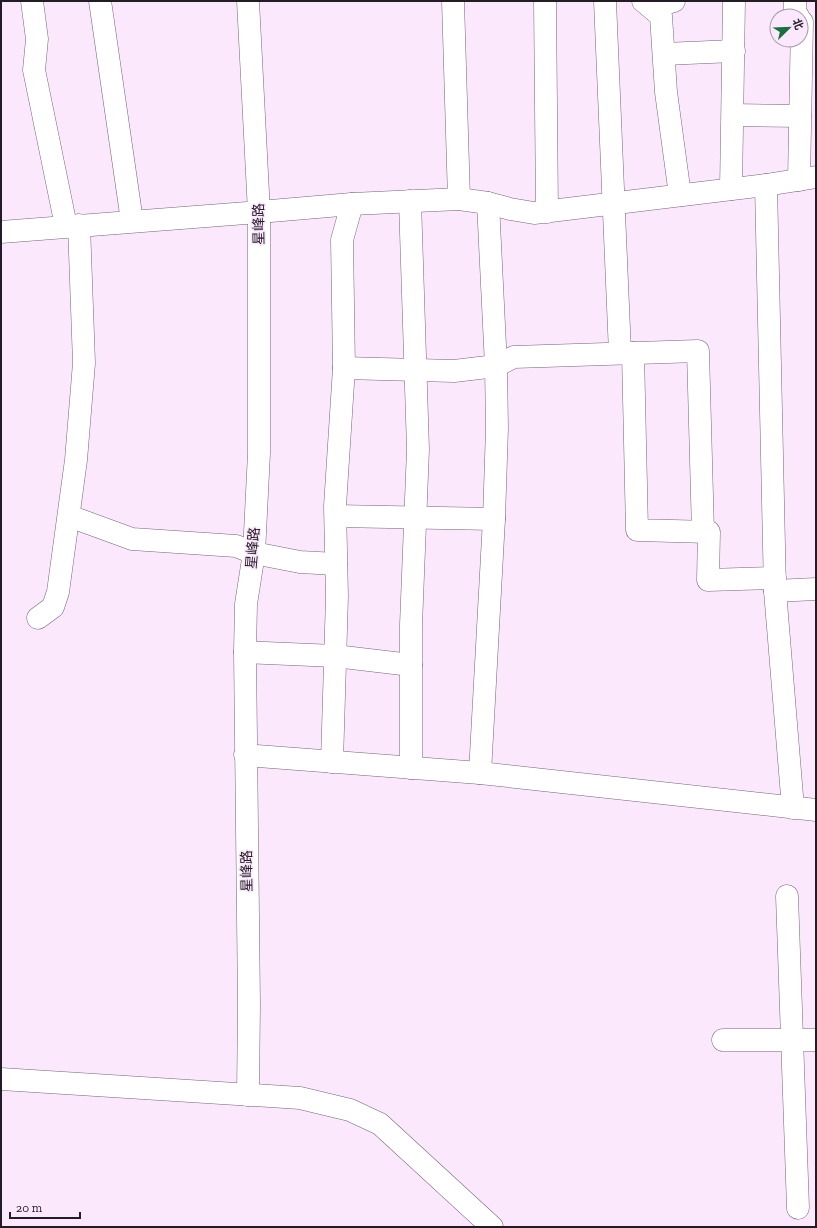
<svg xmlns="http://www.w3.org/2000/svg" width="817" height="1228" font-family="'Zilla Slab','Noto Sans SC',serif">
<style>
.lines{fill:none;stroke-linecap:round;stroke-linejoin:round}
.minor-casing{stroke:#746477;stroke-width:23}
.minor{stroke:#fff;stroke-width:22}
.labels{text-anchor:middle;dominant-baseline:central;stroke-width:3;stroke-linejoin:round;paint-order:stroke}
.street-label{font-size:14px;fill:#231c24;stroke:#fbe8fd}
</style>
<rect width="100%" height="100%" fill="#fbe8fd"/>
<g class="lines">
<g class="minor-casing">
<g id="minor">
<path d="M 32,1 L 37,39 L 34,70 L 66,226"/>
<path d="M 100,1 L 132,221"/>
<path d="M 453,1 L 459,199"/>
<path d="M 545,1 L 547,212"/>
<path d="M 605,1 L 620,353"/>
<path d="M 643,1 L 661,16 L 666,92 L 680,195"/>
<path d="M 795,1 L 795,12 L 798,16"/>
<path d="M 651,7 L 674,1"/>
<path d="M 664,54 L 734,51"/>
<path d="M 733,115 L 800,116"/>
<path d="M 799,180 L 802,22 L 801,21"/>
<path d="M 766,185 L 775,591 L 793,808"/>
<path d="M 731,189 L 734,1"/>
<path d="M 410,201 L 418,449 L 411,625 L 411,768"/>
<path d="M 1,232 L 259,212 L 352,204 L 459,199 L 488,203 L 510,209 L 534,213 L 766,185 L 816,177"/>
<path d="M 633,353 L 637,530 L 709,532 L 708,580 L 775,578"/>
<path d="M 344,368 L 454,371 L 496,366 L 514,357 L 698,351 L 703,532"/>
<path d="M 69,516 L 132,539 L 236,546 L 254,553 L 300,562 L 336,564"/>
<path d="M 336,516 L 494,519"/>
<path d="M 775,591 L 816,589"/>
<path d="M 38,618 L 53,607 L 58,592 L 76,460 L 84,363 L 79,225"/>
<path d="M 245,652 L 335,656 L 411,665"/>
<path d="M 245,755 L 480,773 L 816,810"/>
<path d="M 332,762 L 337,596 L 335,506 L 344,368 L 342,240 L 352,204"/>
<path d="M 480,773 L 494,519 L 497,428 L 496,366 L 488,203"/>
<path d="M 787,896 L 798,1208"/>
<path d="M 723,1040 L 816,1040"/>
<path d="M 1,1079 L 300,1098 L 350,1110 L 380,1124 L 492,1227"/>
<path d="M 248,1095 L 249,1005 L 245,652 L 246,604 L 254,553 L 259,453 L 259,212 L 248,1"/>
</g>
</g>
<use href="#minor" class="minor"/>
</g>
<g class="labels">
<g class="street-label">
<text transform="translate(259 224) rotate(-91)">星峰路</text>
<text transform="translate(253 548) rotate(-85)">星峰路</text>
<text transform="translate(247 871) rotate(-91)">星峰路</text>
</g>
</g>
<rect width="817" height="1228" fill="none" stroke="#231c24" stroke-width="4"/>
<g transform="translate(789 28) rotate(67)"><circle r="19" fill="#fbe8fd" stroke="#a596a6"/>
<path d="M0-3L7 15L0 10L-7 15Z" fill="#1a6e40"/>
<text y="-6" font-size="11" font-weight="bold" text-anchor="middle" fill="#231c24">北</text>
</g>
<path d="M10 1212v6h70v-6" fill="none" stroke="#231c24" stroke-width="2"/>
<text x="16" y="1212" font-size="12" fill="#231c24" stroke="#fbe8fd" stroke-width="3" paint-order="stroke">20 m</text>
</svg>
